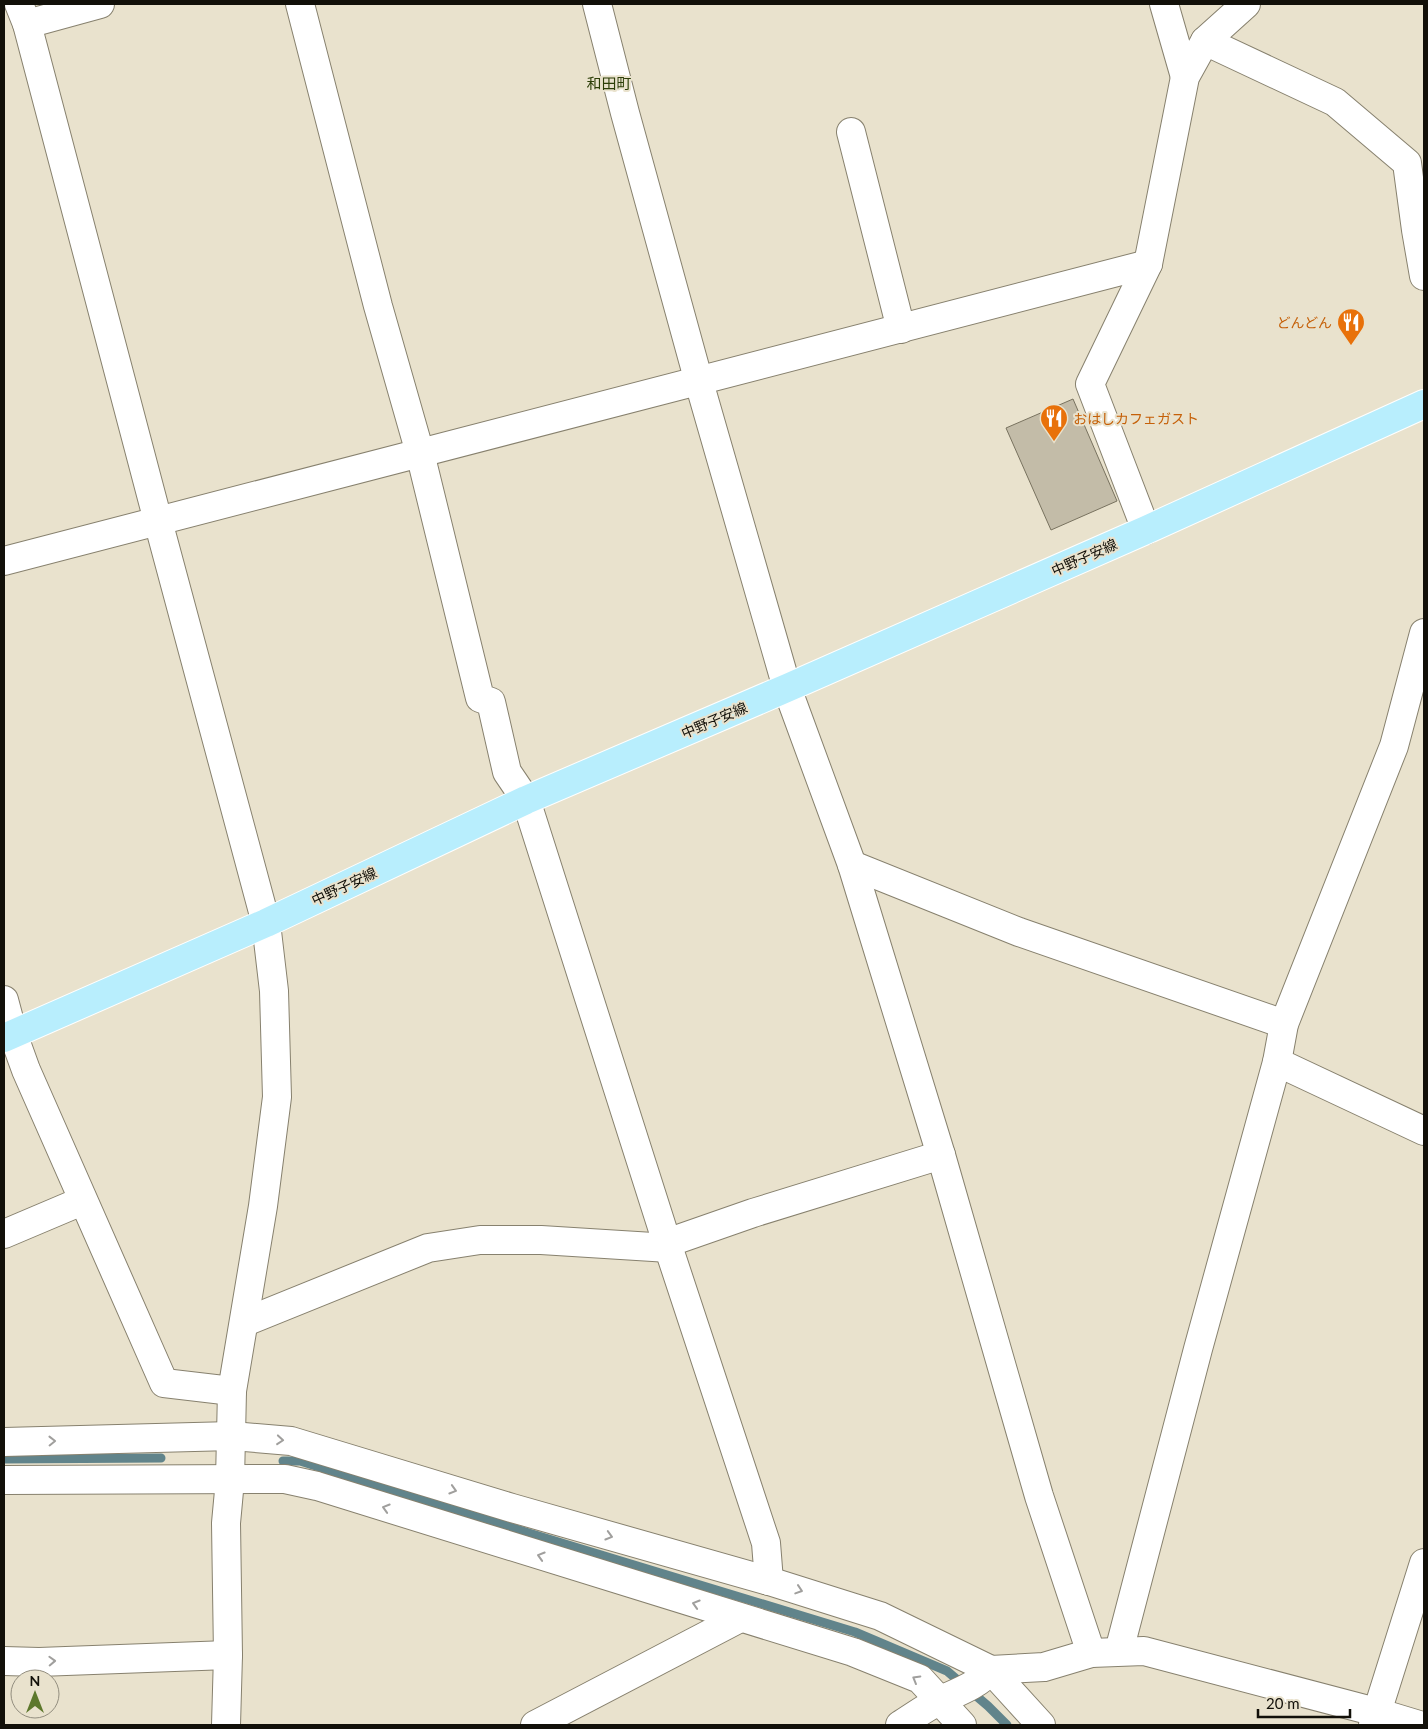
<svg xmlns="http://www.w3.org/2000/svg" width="1428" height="1729" font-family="Lato,'Noto Sans JP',sans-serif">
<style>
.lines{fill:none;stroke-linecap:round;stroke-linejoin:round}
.stream{stroke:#61848b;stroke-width:9}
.building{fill:#c3bca8;stroke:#78725f}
.minor-casing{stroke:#87816e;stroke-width:30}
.major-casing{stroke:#fff;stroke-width:30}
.minor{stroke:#fff;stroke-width:28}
.major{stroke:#b8eefd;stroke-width:28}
.oneway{stroke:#a09f9d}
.labels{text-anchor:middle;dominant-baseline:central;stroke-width:4;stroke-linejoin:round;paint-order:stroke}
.food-label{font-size:14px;fill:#c56008;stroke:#e9e2cd;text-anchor:end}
.street-label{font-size:14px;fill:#121009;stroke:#e9e2cd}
.neighbourhood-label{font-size:15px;fill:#2d3f08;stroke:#e9e2cd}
</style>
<rect width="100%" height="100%" fill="#e9e2cd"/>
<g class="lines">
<g class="stream">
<path d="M 4,1459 L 161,1458"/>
<path d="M 283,1461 L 300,1461 L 532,1534 L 855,1632 L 947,1671 L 988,1706 L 1007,1725"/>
</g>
</g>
<path class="building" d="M 1073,399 L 1117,501 L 1051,530 L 1006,428 Z"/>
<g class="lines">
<g class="minor-casing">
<g id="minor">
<path d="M 19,4 L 27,24 L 158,521 L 266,923 L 274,991 L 277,1097 L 263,1206 L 232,1391 L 230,1480 L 226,1523 L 228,1655 L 226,1725"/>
<path d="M 300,4 L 378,306 L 420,453 L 480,698 L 491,702 L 507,772 L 526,800 L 667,1243 L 766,1543 L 769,1581"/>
<path d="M 597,4 L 625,113 L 699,382 L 787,688 L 852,865 L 941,1155 L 1039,1496 L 1091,1653"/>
<path d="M 1164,4 L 1185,77"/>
<path d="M 27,24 L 100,4"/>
<path d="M 1205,41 L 1335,102 L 1407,163 L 1416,230 L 1424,276"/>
<path d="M 851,132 L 901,329"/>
<path d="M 1146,530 L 1090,384 L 1148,264 L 1185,77 L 1205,41 L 1246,4"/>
<path d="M 4,561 L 1148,264"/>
<path d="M 852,865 L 1019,932 L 1284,1024"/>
<path d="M 4,1000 L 13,1034 L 26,1070 L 164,1383 L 232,1391"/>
<path d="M 1277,1062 L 1424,1131"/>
<path d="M 4,1234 L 82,1201"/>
<path d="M 667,1243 L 753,1213 L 941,1155"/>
<path d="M 245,1322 L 428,1248 L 480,1240 L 541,1240 L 669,1248"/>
<path d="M 4,1442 L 232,1436 L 291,1441 L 512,1508 L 769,1581 L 880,1616 L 991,1670 L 1041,1725"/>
<path d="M 4,1480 L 285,1479 L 317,1486 L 853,1652 L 920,1679 L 962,1725"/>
<path d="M 1119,1651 L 1198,1349 L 1277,1062 L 1284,1024 L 1394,746 L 1424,633"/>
<path d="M 4,1661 L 39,1662 L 228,1655"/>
<path d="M 535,1725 L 740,1618"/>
<path d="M 900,1725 C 913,1717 926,1707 941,1700 C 958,1692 978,1685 991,1670 L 1044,1667 L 1091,1653 L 1144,1651 L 1376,1712 L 1419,1725"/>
<path d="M 1373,1725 L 1424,1563"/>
</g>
</g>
<g class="major-casing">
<path id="major" d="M 4,1038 L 266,923 L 526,800 L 787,688 L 1146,530 L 1424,404"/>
</g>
<use href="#minor" class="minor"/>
<use href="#major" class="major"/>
</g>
<defs><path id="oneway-chevron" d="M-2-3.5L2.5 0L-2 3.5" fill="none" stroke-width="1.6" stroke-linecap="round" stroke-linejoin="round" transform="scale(1.25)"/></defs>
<g class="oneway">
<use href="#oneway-chevron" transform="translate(280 1440) rotate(5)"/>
<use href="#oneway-chevron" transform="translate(52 1441) rotate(-1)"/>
<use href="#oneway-chevron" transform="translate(453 1490) rotate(17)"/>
<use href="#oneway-chevron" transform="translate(386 1508) rotate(-163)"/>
<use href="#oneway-chevron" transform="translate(609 1536) rotate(16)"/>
<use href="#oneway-chevron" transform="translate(541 1556) rotate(-163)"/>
<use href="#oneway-chevron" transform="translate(799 1590) rotate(18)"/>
<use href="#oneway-chevron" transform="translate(696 1604) rotate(-163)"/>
<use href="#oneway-chevron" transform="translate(52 1661) rotate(-2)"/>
<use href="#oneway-chevron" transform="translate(916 1679) rotate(-150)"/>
</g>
<defs>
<g id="restaurant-pin" transform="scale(1.4375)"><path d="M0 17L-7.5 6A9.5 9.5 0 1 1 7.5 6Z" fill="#e8710a" stroke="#e9e2cd"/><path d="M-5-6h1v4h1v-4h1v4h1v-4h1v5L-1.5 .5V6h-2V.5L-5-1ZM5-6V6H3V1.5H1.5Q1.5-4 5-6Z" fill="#fff"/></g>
</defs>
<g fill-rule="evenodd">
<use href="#restaurant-pin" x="1351" y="322"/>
<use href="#restaurant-pin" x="1054" y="418"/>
</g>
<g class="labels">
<g class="food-label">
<text x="1332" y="322">どんどん</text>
<text x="1073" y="418" text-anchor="start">おはしカフェガスト</text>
</g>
<g class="street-label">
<text transform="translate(1084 557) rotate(-24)">中野子安線</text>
<text transform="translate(714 720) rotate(-23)">中野子安線</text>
<text transform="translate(344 886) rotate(-25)">中野子安線</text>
</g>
<g class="neighbourhood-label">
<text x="609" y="83">和田町</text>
</g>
</g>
<rect width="1428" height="1729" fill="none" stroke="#121009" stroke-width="10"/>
<g transform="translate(35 1694)"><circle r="24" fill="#e9e2cd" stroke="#938e7f"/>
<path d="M0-4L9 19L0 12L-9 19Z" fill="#5d782c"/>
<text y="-8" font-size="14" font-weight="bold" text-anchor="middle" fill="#121009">N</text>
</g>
<path d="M1258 1709v8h92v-8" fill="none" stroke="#121009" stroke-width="2.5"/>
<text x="1266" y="1709" font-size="15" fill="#121009" stroke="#e9e2cd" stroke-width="4" paint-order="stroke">20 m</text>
</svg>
